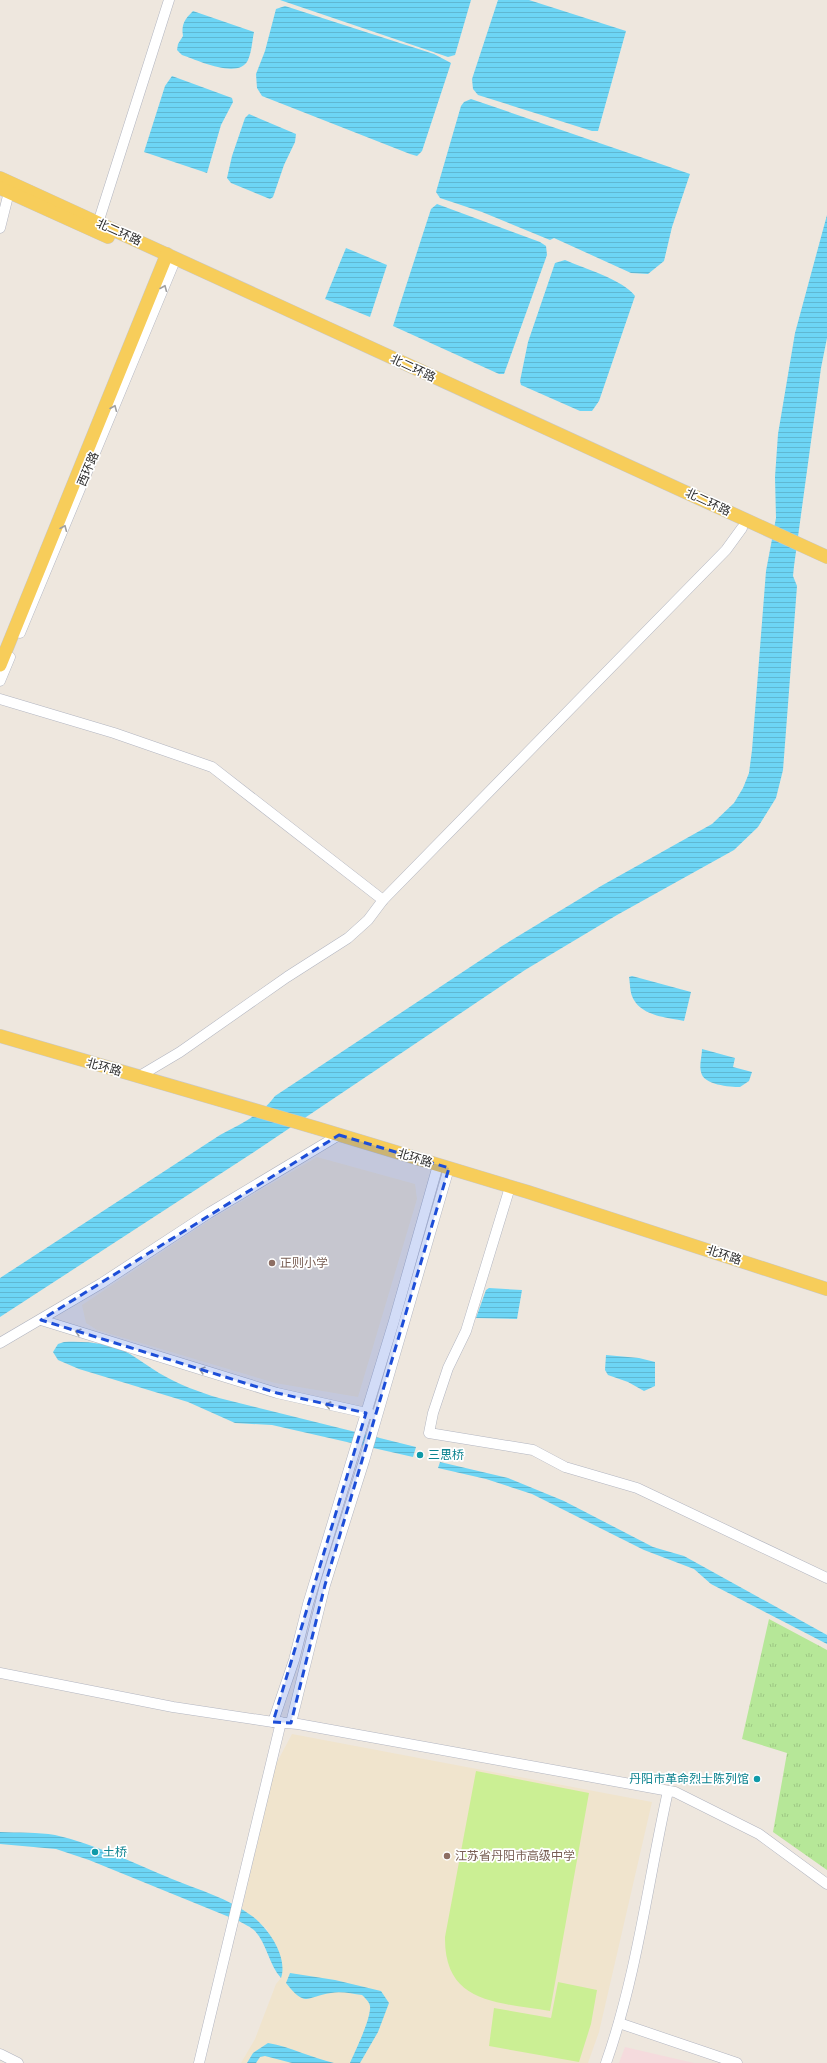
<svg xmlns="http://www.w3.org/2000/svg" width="827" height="2063" font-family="'DejaVu Sans','Noto Sans SC',sans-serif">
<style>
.education{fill:#f0e4cd}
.medical{fill:#f5dbdd}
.park{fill:url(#park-tufts)}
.pitch{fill:#cbef94}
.water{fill:url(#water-rules)}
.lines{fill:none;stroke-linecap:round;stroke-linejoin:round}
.minor-casing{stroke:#b2b5c0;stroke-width:11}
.major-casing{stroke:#c8c8c8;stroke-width:14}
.minor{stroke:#fff;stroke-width:10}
.major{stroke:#f7cd5a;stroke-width:13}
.oneway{stroke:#a0a0a0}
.marked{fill:#1d4ed8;fill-opacity:0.2;stroke:#1d4ed8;stroke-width:3;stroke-dasharray:8 5;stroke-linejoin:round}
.education-dot{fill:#8d6e63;stroke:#fff;stroke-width:1.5}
.culture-dot{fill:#0f9aa8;stroke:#fff;stroke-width:1.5}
.labels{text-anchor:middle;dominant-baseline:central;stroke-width:3.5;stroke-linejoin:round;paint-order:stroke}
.street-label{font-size:12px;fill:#2c2c2c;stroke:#fff}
.education-label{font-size:12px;fill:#785e54;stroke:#fff;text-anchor:start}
.culture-label{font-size:12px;fill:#0d838f;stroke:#fff;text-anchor:start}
</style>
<defs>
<pattern id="park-tufts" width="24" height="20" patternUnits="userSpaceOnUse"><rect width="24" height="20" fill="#b6e798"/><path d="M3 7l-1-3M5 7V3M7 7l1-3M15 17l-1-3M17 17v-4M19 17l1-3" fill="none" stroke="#9dc683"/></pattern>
<pattern id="water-rules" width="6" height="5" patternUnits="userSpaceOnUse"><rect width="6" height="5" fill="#6dd5f5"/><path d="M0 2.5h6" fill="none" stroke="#5fb7d2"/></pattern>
</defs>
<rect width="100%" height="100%" fill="#eee7de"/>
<g class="education">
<path d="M 317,1157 L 415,1184 L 417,1199 L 358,1397 L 275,1383 L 97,1330 L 86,1323 L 82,1305 L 210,1220 Z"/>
<path d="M 292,1734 L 652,1802 L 599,2032 L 588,2063 L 241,2063 L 255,2039 L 276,1984 L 281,1978 L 267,1929 L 242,1909 L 275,1766 Z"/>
</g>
<path class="medical" d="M 625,2047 L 694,2063 L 619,2063 Z"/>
<path class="park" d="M 769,1619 L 827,1650 L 827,1870 L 773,1832 L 787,1753 L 742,1739 Z"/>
<g class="pitch">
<path d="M 476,1771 L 589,1793 L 550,2011 C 499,2002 444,2005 445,1937 Z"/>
<path d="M 558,1982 L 597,1990 L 591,2024 L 579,2062 L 489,2046 L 494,2008 L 551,2018 Z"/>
</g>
<g class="water">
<path d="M 280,0 L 471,0 L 455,55 L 448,57 Z"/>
<path d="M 498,0 L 529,0 L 626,31 L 598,131 L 592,131 L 478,95 L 473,89 L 472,79 Z"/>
<path d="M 285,6 L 434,54 L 451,63 L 422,151 L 417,156 L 410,154 L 262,96 L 257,88 L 256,74 L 265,51 L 276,9 Z"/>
<path d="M 193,11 L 254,32 C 252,41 252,51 248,60 C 239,80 197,60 182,55 L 177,50 L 178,44 L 183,36 C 181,24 185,19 193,11 Z"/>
<path d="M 172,76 L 232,98 L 233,102 L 221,125 L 207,173 L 144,152 L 165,86 Z"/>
<path d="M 471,99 L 690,174 L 672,227 L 664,261 L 648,274 L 631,273 L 554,238 L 550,240 L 482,212 L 440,198 L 436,192 L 461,106 L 464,102 Z"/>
<path d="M 249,114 L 296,134 L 295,142 L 284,165 L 273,197 L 270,199 L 231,183 L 227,178 L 232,156 L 245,118 Z"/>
<path d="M 437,204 L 540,242 L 546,246 L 547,255 L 504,374 L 499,374 L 393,326 L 431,209 Z"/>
<path d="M 827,215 L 827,338 L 821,368 L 794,566 L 793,576 L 797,586 L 783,770 L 776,798 L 758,827 L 734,850 L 617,915 L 525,970 L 254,1152 L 0,1317 L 0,1278 L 220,1135 C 239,1125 263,1114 275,1096 L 502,946 L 601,886 L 712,824 L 734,803 L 743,788 L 749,773 L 752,750 L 766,571 L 776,518 L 775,477 L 778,434 L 795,333 Z"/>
<path d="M 346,248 L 387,265 L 370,317 L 325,299 Z"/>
<path d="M 565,260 C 583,268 624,280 635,296 L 599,401 L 592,411 L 580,411 L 521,385 L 520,381 L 528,342 L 555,263 Z"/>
<path d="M 632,976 L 691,992 L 684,1021 C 665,1017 640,1016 632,996 C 630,991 630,983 629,977 Z"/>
<path d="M 702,1049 L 735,1058 L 733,1067 L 752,1072 L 749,1081 L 740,1087 C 730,1087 703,1085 701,1072 C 699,1065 702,1056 702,1049 Z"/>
<path d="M 489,1288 L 522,1290 L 517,1319 L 476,1318 L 486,1290 Z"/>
<path d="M 64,1342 C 86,1341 111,1343 130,1354 C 140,1360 149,1367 159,1373 C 178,1384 198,1392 219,1398 L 416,1447 L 413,1457 L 272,1425 L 235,1423 L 188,1402 L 79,1369 L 58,1360 L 53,1352 L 58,1344 Z"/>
<path d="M 606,1355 L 639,1358 L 655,1362 L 655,1386 L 644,1391 L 628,1382 L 608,1375 L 605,1370 Z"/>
<path d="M 440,1462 L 508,1478 L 564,1501 L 653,1547 L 684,1556 L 827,1635 L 827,1644 L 711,1584 L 694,1569 L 644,1550 L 532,1494 L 486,1479 L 438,1468 Z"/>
<path d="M 0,1832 C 18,1833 38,1832 55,1835 C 95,1844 134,1863 172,1879 C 199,1890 228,1898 252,1916 C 269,1929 288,1957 281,1978 C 269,1965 267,1944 255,1931 C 251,1927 244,1924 239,1921 L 89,1860 L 56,1849 L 0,1844 Z"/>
<path d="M 290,1973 L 335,1980 L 381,1991 L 389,2003 L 378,2032 L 360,2063 L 350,2063 C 356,2049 369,2023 370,2009 C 371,2003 366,1999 362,1995 C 352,1994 342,1991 331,1993 C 305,1997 306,2008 286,1983 Z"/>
<path d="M 268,2043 C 291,2047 312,2058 334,2063 L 292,2063 L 265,2056 L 260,2057 L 256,2063 L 247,2063 L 253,2053 Z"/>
</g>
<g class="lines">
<g class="minor-casing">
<g id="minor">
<path d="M 98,223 L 169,0"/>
<path d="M 0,228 L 9,192"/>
<path d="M 20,633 L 176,258"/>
<path d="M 0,681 L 10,657"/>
<path d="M 0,699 L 114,733 L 212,767 L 383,900"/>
<path d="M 138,1077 L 180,1052 L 287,977 L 348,938 L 368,920 L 383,900 L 726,550 L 742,528"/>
<path d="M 510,1187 L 466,1331 L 448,1368 L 433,1413 L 429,1433 L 533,1450 L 565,1467 L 637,1488 L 827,1578"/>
<path d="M 41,1320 L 277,1393 L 371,1414"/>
<path d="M 0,1343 L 102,1283 L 209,1213 L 339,1135"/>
<path d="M 0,1673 L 173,1707 L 273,1722 L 294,1660 L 308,1604 L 394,1321 L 438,1165"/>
<path d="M 273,1722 L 298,1724 L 675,1792 L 759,1834 L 827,1884"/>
<path d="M 291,1723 L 325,1585 L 364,1461 L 449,1168"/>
<path d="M 619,2023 L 737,2063"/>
<path d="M 0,2054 L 18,2063"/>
<path d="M 199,2063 L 281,1722"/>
<path d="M 606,2063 C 637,1975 648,1881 668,1791"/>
</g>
</g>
<g class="major-casing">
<g id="major">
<path d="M 0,178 L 827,557"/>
<path d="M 0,188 L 108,237"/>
<path d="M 0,665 L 167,254"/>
<path d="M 0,1036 L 320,1129 L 528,1192 L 827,1289"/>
</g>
</g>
<use href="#minor" class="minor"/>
<use href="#major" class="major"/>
</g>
<defs><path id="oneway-chevron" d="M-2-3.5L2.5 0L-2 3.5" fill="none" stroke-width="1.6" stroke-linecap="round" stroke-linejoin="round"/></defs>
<g class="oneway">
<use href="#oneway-chevron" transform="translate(164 288) rotate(-67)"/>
<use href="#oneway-chevron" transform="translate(114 408) rotate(-67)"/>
<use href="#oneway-chevron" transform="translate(64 528) rotate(-67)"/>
<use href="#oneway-chevron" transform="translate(78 1332) rotate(-163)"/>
<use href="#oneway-chevron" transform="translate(202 1370) rotate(-163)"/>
<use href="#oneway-chevron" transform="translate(328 1405) rotate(-168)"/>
</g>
<path class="marked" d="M 339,1135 L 449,1168 L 325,1585 L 291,1723 L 273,1722 L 366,1413 L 277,1393 L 41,1320 Z"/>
<g class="education-dot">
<circle cx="272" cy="1263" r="4"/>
<circle cx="447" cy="1856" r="4"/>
</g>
<g class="culture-dot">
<circle cx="420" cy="1455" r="4"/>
<circle cx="757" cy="1779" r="4"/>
<circle cx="95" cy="1852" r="4"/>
</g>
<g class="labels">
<g class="street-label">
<text transform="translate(119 232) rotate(24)">北二环路</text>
<text transform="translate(413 368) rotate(25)">北二环路</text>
<text transform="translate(88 469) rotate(-67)">西环路</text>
<text transform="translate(708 502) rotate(25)">北二环路</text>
<text transform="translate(104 1067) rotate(16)">北环路</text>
<text transform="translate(415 1158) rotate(17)">北环路</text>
<text transform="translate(724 1255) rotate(18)">北环路</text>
</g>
<g class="education-label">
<text x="280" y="1263">正则小学</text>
<text x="455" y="1856">江苏省丹阳市高级中学</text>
</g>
<g class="culture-label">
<text x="428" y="1455">三思桥</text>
<text x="749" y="1779" text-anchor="end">丹阳市革命烈士陈列馆</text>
<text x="103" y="1852">土桥</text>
</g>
</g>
</svg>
